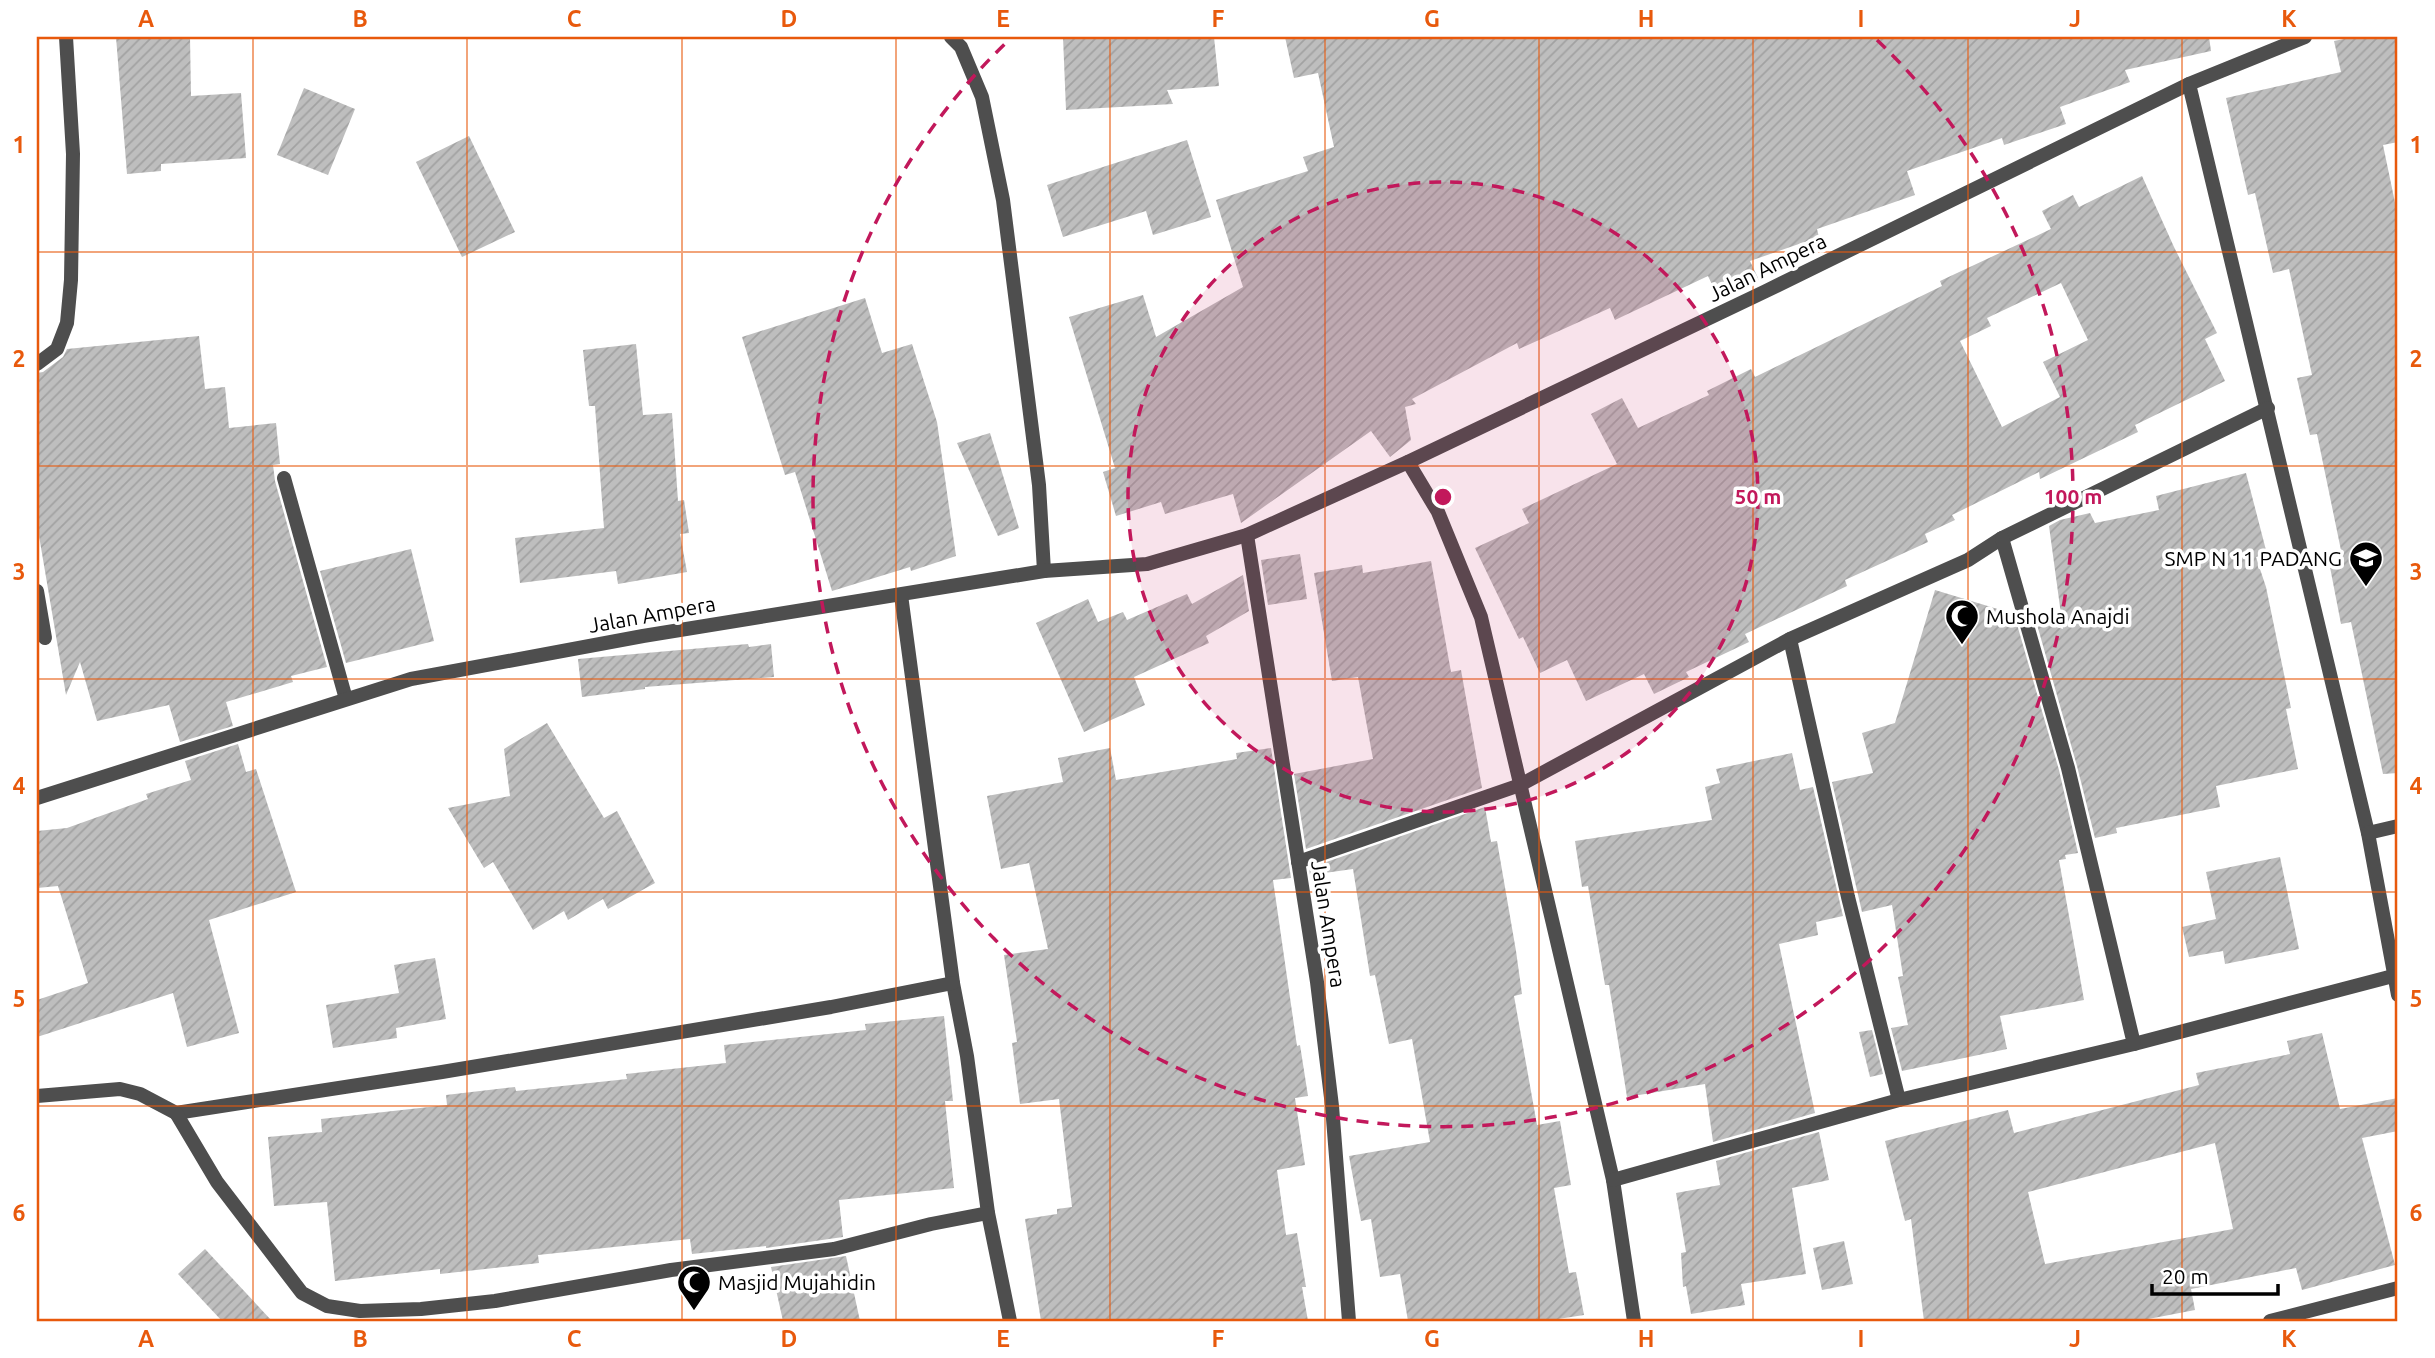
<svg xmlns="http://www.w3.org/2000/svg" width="2435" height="1358" font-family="Ubuntu,sans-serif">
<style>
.building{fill:url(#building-hatch);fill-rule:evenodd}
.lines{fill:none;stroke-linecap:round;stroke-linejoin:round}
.street{stroke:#4e4e4e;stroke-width:14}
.grid{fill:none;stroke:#e8590c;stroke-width:2;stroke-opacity:0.55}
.ring{fill:none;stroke:#c2185b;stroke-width:3.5;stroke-dasharray:12 9}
.labels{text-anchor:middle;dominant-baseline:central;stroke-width:7;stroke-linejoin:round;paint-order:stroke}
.street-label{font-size:21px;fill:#000;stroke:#fff}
.poi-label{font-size:21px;fill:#000;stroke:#fff;text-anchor:start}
.centre{fill:#c2185b;stroke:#fff;stroke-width:3.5}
.ring-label{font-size:21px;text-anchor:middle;font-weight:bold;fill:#c2185b;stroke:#fff;stroke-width:7;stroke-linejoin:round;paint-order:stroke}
.neatline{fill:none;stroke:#e8590c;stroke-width:2.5}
.grid-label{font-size:23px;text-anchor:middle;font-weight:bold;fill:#e8590c}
</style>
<defs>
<pattern id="building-hatch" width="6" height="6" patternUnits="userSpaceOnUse" patternTransform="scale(1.75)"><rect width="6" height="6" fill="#bebebe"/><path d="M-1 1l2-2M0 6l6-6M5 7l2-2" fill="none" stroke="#a2a2a2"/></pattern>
</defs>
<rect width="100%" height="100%" fill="#fff"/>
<g class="building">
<path d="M 116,37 L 190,37 L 191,96 L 241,93 L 246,158 L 161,164 L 161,171 L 127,174 Z"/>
<path d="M 1063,37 L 1214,37 L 1219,86 L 1167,90 L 1173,104 L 1066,110 Z"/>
<path d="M 1285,37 L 2209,37 L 2211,51 L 2125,70 L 2130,82 L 2060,107 L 2066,124 L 2004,145 L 2002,138 L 1907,171 L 1915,195 L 1817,229 L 1819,237 L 1750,261 L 1759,280 L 1719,299 L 1708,276 L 1615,320 L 1610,308 L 1519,349 L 1517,343 L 1412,399 L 1416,404 L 1405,407 L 1411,440 L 1390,457 L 1371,431 L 1241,523 L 1233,494 L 1165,514 L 1161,502 L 1116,516 L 1103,472 L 1115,468 L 1069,317 L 1143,295 L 1156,337 L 1243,287 L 1216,200 L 1308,171 L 1303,157 L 1334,147 L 1318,73 L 1294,78 Z"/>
<path d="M 2354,37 L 2398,37 L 2398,142 L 2383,145 L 2398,217 L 2398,773 L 2383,774 L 2351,622 L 2341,624 L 2329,562 L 2343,560 L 2317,434 L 2310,435 L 2297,378 L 2312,375 L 2289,269 L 2273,273 L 2255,193 L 2248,195 L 2226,98 L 2341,72 L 2334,41 Z"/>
<path d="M 304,88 L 355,109 L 328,175 L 277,155 Z"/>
<path d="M 469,136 L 515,232 L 462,257 L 416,162 Z"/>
<path d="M 1187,140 L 1211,217 L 1153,235 L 1146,211 L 1063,237 L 1047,185 Z"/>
<path d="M 2142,176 L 2174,247 L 2217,333 L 2205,339 L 2225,381 L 2135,425 L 2138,432 L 2040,479 L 2039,472 L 1952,515 L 1955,520 L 1925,534 L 1928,542 L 1845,580 L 1847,586 L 1745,634 L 1749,642 L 1686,672 L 1689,677 L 1654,694 L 1644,674 L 1586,701 L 1567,660 L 1540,673 L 1523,637 L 1519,639 L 1475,548 L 1529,523 L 1522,509 L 1617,464 L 1591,414 L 1622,398 L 1638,428 L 1709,395 L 1707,391 L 1751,369 L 1755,377 L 1942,286 L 1940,281 L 2051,229 L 2042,211 L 2073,195 L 2079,207 ZM 2061,283 L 2088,340 L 2043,362 L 2060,397 L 2002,427 L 1960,341 L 1991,326 L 1987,318 Z"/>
<path d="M 865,298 L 882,353 L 912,344 L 937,422 L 956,556 L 911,571 L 910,567 L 832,591 L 795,472 L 785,475 L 742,337 Z"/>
<path d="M 199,336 L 205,389 L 225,387 L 229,428 L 276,423 L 280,464 L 273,465 L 275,481 L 327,667 L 291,676 L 293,682 L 226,702 L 233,726 L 180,742 L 169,705 L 97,721 L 80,662 L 66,695 L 37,524 L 37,373 L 43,372 L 63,357 L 67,349 Z"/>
<path d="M 636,344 L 643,415 L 672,413 L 678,501 L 684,500 L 689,533 L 680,534 L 687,572 L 618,584 L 616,571 L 520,583 L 515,538 L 604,528 L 595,406 L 589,406 L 583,350 Z"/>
<path d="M 990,433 L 1019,528 L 998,536 L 957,443 Z"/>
<path d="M 2246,473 L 2267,554 L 2256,557 L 2266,587 L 2291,708 L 2286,709 L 2298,769 L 2216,786 L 2220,807 L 2116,828 L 2117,833 L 2095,838 L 2077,766 L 2036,621 L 2063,629 L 2049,526 L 2060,520 L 2090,513 L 2095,523 L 2159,510 L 2156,496 Z"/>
<path d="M 411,549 L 434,641 L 346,663 L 320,571 Z"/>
<path d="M 1300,554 L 1307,599 L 1268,605 L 1261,560 Z"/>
<path d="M 1431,561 L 1451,672 L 1461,670 L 1482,788 L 1306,849 L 1294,774 L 1373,759 L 1358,677 L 1332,681 L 1314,573 L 1362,565 L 1363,573 Z"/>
<path d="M 1243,575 L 1249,611 L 1206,636 L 1209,643 L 1134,677 L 1145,705 L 1084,732 L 1036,623 L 1088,599 L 1098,622 L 1123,612 L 1127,620 L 1187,594 L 1192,604 Z"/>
<path d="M 1935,590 L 2014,614 L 2059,770 L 2078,853 L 2065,855 L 2066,859 L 2059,860 L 2084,1000 L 2000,1016 L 2007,1049 L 1902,1071 L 1891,1028 L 1908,1025 L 1898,977 L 1903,976 L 1892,905 L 1862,912 L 1832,782 L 1873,773 L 1862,733 L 1895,723 Z"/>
<path d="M 748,644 L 749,647 L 771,644 L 774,677 L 645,687 L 645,689 L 582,697 L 578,659 Z"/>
<path d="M 547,723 L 604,818 L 617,811 L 655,883 L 608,909 L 603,899 L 568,920 L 564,911 L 533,930 L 493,862 L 484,868 L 448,808 L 510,796 L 504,749 Z"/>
<path d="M 238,744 L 246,772 L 256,769 L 296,892 L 209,920 L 239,1033 L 187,1047 L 173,993 L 37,1037 L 37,1000 L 88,983 L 58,886 L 37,888 L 37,831 L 67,828 L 148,799 L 146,794 L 191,780 L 185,761 Z"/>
<path d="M 1110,748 L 1116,780 L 1237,759 L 1236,753 L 1271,748 L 1291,878 L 1273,880 L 1297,1046 L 1300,1045 L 1308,1096 L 1295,1098 L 1305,1165 L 1277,1170 L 1286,1235 L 1297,1233 L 1306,1287 L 1302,1287 L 1308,1321 L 1041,1321 L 1025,1219 L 1057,1214 L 1057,1209 L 1072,1207 L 1059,1099 L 1020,1104 L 1012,1043 L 1017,1042 L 1004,955 L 1048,949 L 1029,863 L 1001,869 L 987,796 L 1063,782 L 1058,758 Z"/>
<path d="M 1792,753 L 1800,790 L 1813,787 L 1843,916 L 1816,922 L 1818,935 L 1779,944 L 1815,1113 L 1713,1142 L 1705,1084 L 1627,1097 L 1609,985 L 1605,985 L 1588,886 L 1582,887 L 1575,841 L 1712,820 L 1705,787 L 1720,783 L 1716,769 Z"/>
<path d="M 1485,807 L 1491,842 L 1497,841 L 1516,951 L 1522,994 L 1514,996 L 1537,1125 L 1560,1121 L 1571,1185 L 1554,1188 L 1569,1273 L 1576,1272 L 1584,1315 L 1545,1321 L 1408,1321 L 1400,1274 L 1380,1277 L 1371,1219 L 1361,1221 L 1349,1156 L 1430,1142 L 1412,1039 L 1389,1044 L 1375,975 L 1370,976 L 1353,869 L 1310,875 L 1309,868 Z"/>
<path d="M 2280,857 L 2299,949 L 2225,964 L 2223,951 L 2189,957 L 2182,927 L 2216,919 L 2206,872 Z"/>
<path d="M 435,958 L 446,1019 L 396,1028 L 397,1038 L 333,1048 L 326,1005 L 399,993 L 394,965 Z"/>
<path d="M 944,1016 L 953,1101 L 945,1101 L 954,1188 L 839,1200 L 843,1237 L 766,1248 L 766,1246 L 692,1254 L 690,1239 L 538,1255 L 539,1263 L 440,1274 L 440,1269 L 335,1281 L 327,1202 L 274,1206 L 268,1137 L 322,1132 L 321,1119 L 447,1105 L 446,1095 L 515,1087 L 516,1091 L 627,1079 L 626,1074 L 726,1063 L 724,1045 L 866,1030 L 865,1024 Z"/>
<path d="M 1872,1030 L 1883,1074 L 1870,1077 L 1859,1032 Z"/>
<path d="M 2322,1033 L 2340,1109 L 2398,1098 L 2398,1131 L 2362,1138 L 2395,1265 L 2302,1290 L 2296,1268 L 2191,1289 L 2195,1310 L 2138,1321 L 1924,1321 L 1911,1219 L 1905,1221 L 1885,1141 L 2008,1110 L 2014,1133 L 2199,1085 L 2196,1073 L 2290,1054 L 2287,1041 ZM 2215,1143 L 2233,1229 L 2045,1264 L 2028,1192 Z"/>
<path d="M 1819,1132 L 1829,1180 L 1792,1188 L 1806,1274 L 1741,1284 L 1745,1305 L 1691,1314 L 1686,1286 L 1683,1287 L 1681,1253 L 1686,1252 L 1676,1193 L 1720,1185 L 1716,1161 Z"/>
<path d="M 1844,1241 L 1853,1284 L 1822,1290 L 1813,1248 Z"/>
<path d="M 205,1249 L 272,1321 L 222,1321 L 178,1274 Z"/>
<path d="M 846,1256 L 860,1321 L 783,1321 L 771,1267 Z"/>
</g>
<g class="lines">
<g class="street">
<path d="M 951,37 L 961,47 L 982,97 L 1003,200 L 1039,485 L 1044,571"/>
<path d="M 2189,84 L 2368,833 L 2398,995"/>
<path d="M 37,364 L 57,349 L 67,323 L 71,280 L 73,154 L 66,37"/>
<path d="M 1408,462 L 1438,512 L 1481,617 L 1613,1180 L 1634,1321"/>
<path d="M 284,478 L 346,699"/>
<path d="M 1247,535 L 1317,982 L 1332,1106 L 1349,1321"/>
<path d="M 37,591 L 45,638"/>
<path d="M 901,595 L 953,983 L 967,1056 L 988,1213 L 1010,1321"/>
<path d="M 1790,639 L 1848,897 L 1899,1100"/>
<path d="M 37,798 L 411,679 L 643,636 L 1044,571 L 1147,564 L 1247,535 L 1408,462 L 1766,291 L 2189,84 L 2305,37"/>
<path d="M 2368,833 L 2398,826"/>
<path d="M 1298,862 L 1520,785 L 1790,639 L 1968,560 L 2002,538 L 2268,408"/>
<path d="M 2134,1044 L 2393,976"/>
<path d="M 37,1096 L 120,1089 L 140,1094 L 176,1113 L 442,1072 L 831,1007 L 953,983"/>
<path d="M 176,1113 L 217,1182 L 302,1293 L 327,1306 L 360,1311 L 421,1309 L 495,1301 L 671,1270 L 834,1249 L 931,1224 L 988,1213"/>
<path d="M 1613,1180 L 1899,1100 L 2134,1044 L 2068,768 L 2002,538"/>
<path d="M 2270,1321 L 2398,1288"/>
</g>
</g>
<path class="grid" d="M 253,37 L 253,1321M 467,37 L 467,1321M 682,37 L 682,1321M 896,37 L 896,1321M 1110,37 L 1110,1321M 1325,37 L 1325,1321M 1539,37 L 1539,1321M 1753,37 L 1753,1321M 1968,37 L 1968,1321M 2182,37 L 2182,1321M 37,252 L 2398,252M 37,466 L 2398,466M 37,679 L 2398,679M 37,892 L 2398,892M 37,1106 L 2398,1106"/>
<circle cx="1443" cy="497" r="315" fill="#c2185b" fill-opacity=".12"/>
<g class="ring">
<circle cx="1443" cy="497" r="315"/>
<path d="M1877 40A630 630 0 1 1 1009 40"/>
</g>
<defs>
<g id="school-pin" transform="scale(1.75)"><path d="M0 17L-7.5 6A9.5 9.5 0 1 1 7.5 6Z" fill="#000" stroke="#fff"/><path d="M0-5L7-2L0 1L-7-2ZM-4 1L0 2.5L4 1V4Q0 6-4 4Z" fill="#fff"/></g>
<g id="mosque-pin" transform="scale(1.75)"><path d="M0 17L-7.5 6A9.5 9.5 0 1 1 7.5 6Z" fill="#000" stroke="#fff"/><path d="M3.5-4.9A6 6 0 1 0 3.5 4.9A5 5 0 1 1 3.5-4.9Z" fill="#fff"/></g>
</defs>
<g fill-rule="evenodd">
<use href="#school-pin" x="2366" y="558"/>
<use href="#mosque-pin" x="1962" y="616"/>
<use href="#mosque-pin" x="694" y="1282"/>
</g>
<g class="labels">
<g class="street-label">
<text transform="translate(1767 267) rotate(-26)">Jalan Ampera</text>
<text transform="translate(652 614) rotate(-10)">Jalan Ampera</text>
<text transform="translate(1329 924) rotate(81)">Jalan Ampera</text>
</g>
<g class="poi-label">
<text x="2342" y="558" text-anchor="end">SMP N 11 PADANG</text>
<text x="1986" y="616">Mushola Anajdi</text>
<text x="718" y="1282">Masjid Mujahidin</text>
</g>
</g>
<circle cx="1443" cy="497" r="10" class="centre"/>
<g class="ring-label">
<text x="1758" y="504">50 m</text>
<text x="2073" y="504">100 m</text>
</g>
<rect width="2435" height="1358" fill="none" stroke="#ffffff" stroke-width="77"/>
<path d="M2152 1284v10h126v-10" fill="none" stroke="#000000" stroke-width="3.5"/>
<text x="2162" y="1284" font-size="21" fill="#000000" stroke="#ffffff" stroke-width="5" paint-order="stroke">20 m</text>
<rect x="38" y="38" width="2358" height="1282" class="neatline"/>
<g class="grid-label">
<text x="146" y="27">A</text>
<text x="360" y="27">B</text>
<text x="574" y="27">C</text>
<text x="789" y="27">D</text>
<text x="1003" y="27">E</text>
<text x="1218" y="27">F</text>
<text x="1432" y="27">G</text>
<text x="1646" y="27">H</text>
<text x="1861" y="27">I</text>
<text x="2075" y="27">J</text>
<text x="2289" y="27">K</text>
<text x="19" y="153">1</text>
<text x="2416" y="153">1</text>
<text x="19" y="367">2</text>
<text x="2416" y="367">2</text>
<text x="19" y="580">3</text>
<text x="2416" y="580">3</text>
<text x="19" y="794">4</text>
<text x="2416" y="794">4</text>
<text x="19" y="1007">5</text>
<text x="2416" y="1007">5</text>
<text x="19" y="1221">6</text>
<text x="2416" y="1221">6</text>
<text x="146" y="1347">A</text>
<text x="360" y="1347">B</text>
<text x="574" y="1347">C</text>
<text x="789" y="1347">D</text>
<text x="1003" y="1347">E</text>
<text x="1218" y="1347">F</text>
<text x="1432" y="1347">G</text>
<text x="1646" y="1347">H</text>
<text x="1861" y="1347">I</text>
<text x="2075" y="1347">J</text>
<text x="2289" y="1347">K</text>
</g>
</svg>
